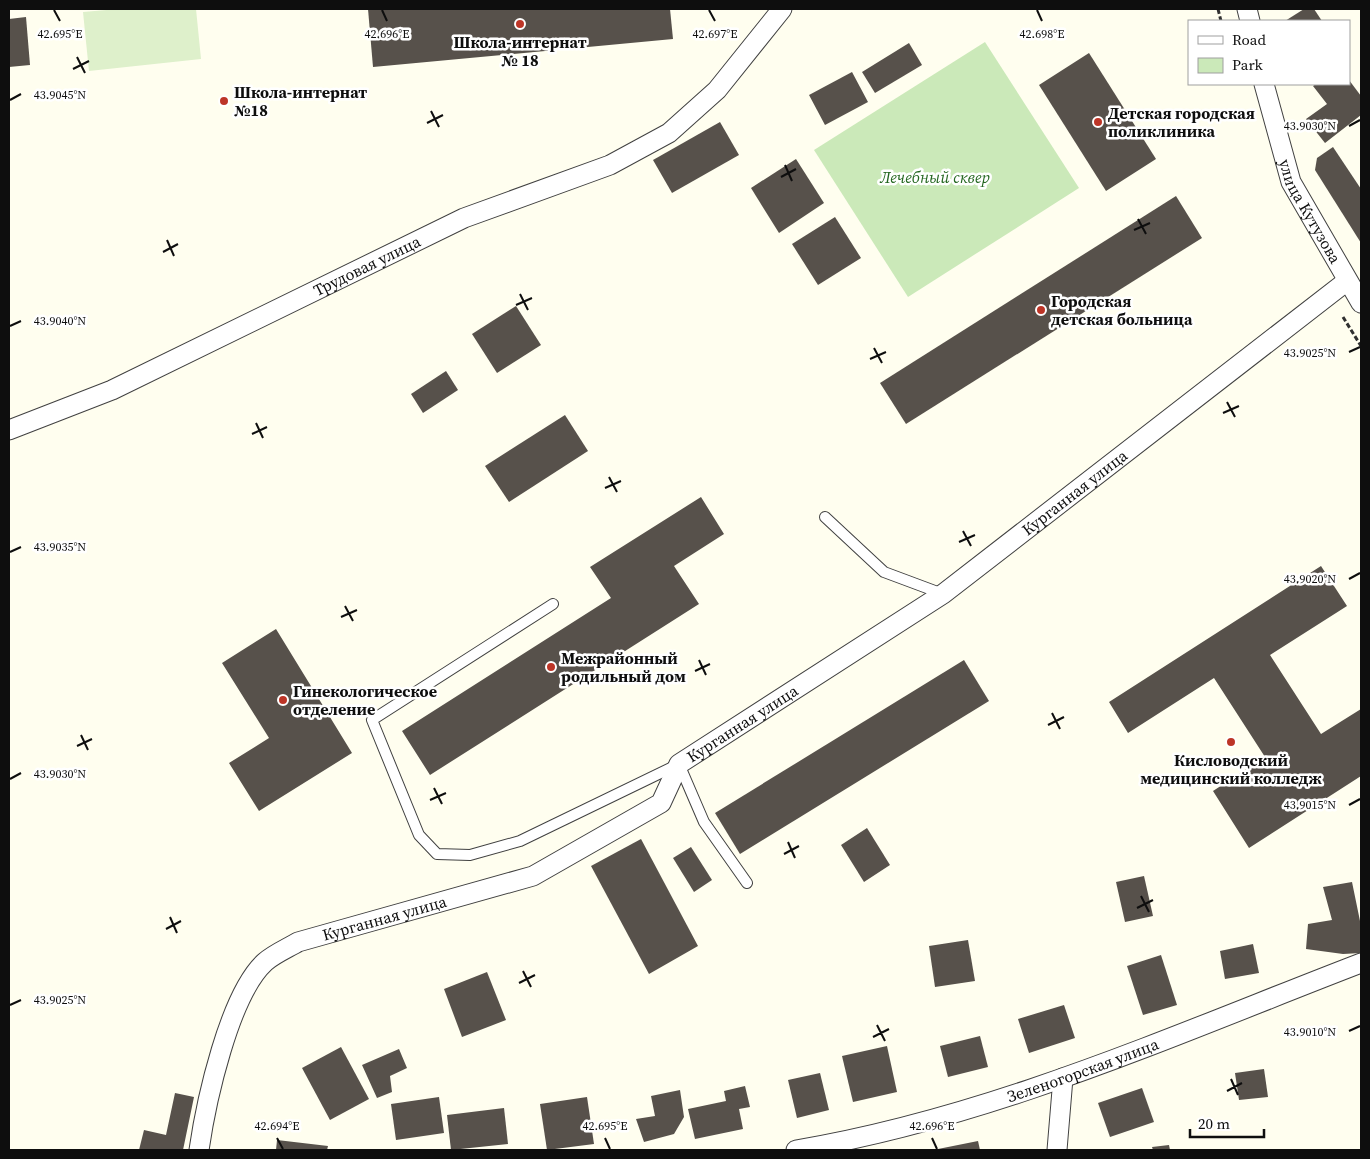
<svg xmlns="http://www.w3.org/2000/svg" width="1370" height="1159" font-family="'Source Serif 4',serif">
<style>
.green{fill:#cbe9b9}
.pitch{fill:#def0cb}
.building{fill:#57514b}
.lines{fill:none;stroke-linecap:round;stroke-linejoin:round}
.service-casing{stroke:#414141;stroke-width:12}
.minor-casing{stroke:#414141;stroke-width:21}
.path{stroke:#303030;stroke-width:3;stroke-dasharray:5 2.5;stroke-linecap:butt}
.service{stroke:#fff;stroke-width:10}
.minor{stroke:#fff;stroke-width:19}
.ticks{fill:none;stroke:#0e0e0e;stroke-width:2}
.poi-dot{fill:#bd3527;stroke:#fff;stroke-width:2}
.labels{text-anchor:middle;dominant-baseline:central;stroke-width:5;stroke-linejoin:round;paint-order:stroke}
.poi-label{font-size:16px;font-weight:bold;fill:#0e0e0e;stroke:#fff;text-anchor:start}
.park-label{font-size:16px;font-style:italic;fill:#23661f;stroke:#fff}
.street-label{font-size:16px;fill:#0e0e0e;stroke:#fff}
.ticks-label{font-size:12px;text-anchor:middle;fill:#0e0e0e;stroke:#fff;stroke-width:5;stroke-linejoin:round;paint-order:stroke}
</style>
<rect width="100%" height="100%" fill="#fffeef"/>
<path class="green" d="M 985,42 L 1079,188 L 908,297 L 814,150 Z"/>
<path class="pitch" d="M 118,9 L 196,9 L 201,59 L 89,71 L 83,12 Z"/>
<g class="building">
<path d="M 368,9 L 670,9 L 673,39 L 373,67 Z"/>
<path d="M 1304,9 L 1314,9 L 1322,21 L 1285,21 Z"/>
<path d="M 26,17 L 30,65 L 9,67 L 9,19 Z"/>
<path d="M 909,43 L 922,65 L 875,93 L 862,72 Z"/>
<path d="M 1089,53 L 1156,159 L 1106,191 L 1039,85 Z"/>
<path d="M 852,72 L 868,102 L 825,125 L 809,95 Z"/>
<path d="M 1349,80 L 1361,96 L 1361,115 L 1325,143 L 1306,119 L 1327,104 L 1313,86 L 1316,84 L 1349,84 Z"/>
<path d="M 720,122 L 739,155 L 672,193 L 653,160 Z"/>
<path d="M 1333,147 L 1361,189 L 1361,243 L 1315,170 L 1317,158 Z"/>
<path d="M 796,159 L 824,203 L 779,233 L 751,188 Z"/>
<path d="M 1176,196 L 1202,238 L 906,424 L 880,383 Z"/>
<path d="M 835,217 L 861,258 L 818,285 L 792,244 Z"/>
<path d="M 516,306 L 541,345 L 497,373 L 472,334 Z"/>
<path d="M 446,371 L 458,390 L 423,413 L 411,394 Z"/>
<path d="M 565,415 L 588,451 L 509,502 L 485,466 Z"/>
<path d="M 701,497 L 724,534 L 674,566 L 699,604 L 430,775 L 402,731 L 611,598 L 590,567 Z"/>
<path d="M 1321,566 L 1347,606 L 1270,655 L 1321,734 L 1361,709 L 1361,776 L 1249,848 L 1213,791 L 1265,757 L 1214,678 L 1128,733 L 1109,702 Z"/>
<path d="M 276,629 L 352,753 L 259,811 L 229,763 L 269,738 L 222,663 Z"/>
<path d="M 964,660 L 989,701 L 740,854 L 715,813 Z"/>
<path d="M 867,828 L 890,865 L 864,882 L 841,845 Z"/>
<path d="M 641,839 L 698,946 L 649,974 L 591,866 Z"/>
<path d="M 691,847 L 712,880 L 694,892 L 673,858 Z"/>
<path d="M 1144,876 L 1153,916 L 1125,922 L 1116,882 Z"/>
<path d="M 1352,882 L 1360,921 L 1361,953 L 1343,954 L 1306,949 L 1308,924 L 1332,920 L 1323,887 Z"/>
<path d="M 968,940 L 975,981 L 935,987 L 929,946 Z"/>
<path d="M 1253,944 L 1259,973 L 1225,979 L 1220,951 Z"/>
<path d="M 1161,955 L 1177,1005 L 1143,1015 L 1127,966 Z"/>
<path d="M 487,972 L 506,1020 L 462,1037 L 444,989 Z"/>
<path d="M 1064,1005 L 1075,1038 L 1029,1053 L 1018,1019 Z"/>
<path d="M 980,1036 L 988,1067 L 948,1077 L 940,1046 Z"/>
<path d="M 887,1046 L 897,1092 L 853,1102 L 842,1056 Z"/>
<path d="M 341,1047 L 369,1099 L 330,1120 L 302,1068 Z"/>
<path d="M 399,1049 L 407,1068 L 390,1076 L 392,1092 L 377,1098 L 362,1065 Z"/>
<path d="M 1264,1069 L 1268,1097 L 1239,1100 L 1235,1073 Z"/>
<path d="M 820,1073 L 829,1110 L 797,1118 L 788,1080 Z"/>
<path d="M 745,1086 L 750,1107 L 739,1109 L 743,1129 L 695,1139 L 688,1109 L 726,1101 L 724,1091 Z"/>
<path d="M 1142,1088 L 1154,1122 L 1110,1137 L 1098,1103 Z"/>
<path d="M 680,1090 L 684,1117 L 674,1134 L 644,1142 L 636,1119 L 655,1116 L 651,1096 Z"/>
<path d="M 175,1093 L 194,1097 L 183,1150 L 139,1150 L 144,1130 L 166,1135 Z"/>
<path d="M 439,1097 L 444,1133 L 396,1140 L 391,1104 Z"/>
<path d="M 587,1097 L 594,1144 L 547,1150 L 540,1104 Z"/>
<path d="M 504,1108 L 508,1144 L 451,1150 L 447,1115 Z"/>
<path d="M 277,1140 L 328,1146 L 327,1150 L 276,1150 Z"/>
<path d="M 978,1141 L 980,1150 L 938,1150 L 938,1149 Z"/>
<path d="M 1169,1145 L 1170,1150 L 1153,1150 L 1152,1147 Z"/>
</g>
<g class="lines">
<g class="service-casing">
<g id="service">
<path d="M 825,517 L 884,572 L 943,594"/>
<path d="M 553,604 L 372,720 L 419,835 L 437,854 L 470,855 L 520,841 L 679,764 L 704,822 L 747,883"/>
</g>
</g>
<g class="minor-casing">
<g id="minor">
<path d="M 1247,9 L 1250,21"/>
<path id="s1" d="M 1264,84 L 1291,182 L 1361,303"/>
<path id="s2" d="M 9,430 L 112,390 L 464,218 L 610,165 L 669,133 L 717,90 L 782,9"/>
<path id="s3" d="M 199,1150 C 206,1102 229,995 265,962 C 274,954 288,948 298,942 L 533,876 L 661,803 L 679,764 L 943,594 L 1347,281"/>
<path id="s4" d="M 796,1150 C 993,1117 1176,1034 1361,963"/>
<path d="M 1057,1150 L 1063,1078"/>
</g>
</g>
<g class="path">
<path d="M 1218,9 L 1221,21"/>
<path d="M 1343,317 L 1361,346"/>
</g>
<use href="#service" class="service"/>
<use href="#minor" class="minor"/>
</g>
<path class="ticks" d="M 54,10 L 60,21M 382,10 L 387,21M 709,10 L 715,21M 1037,10 L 1042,21M 77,57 L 85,73M 73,69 L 89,61M 10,100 L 21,94M 431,111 L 439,127M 427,123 L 443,115M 1349,126 L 1360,120M 785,165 L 792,181M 781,177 L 796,169M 1138,219 L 1146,234M 1134,230 L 1150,223M 167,240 L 174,256M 163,252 L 178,244M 520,294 L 528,310M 516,305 L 532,298M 10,326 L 21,321M 874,348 L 882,363M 1349,352 L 1360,347M 870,359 L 886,352M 1227,402 L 1235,417M 1223,413 L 1239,406M 256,423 L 263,438M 252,434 L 267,427M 609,477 L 617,492M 605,488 L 621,481M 963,531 L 971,546M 959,542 L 975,535M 10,552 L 21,547M 1349,579 L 1360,573M 345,606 L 353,621M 341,617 L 357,610M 699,660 L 706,675M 695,671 L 710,664M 1052,713 L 1060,729M 1048,725 L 1064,717M 81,735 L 88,750M 77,746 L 92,739M 10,779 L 21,773M 434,788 L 442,804M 430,800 L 446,793M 1349,805 L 1360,799M 788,842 L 795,858M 784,854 L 799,846M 1141,896 L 1149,912M 1137,908 L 1153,900M 170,917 L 177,933M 166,929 L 181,921M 523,971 L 531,987M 519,983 L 535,975M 10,1005 L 21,1000M 877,1025 L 885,1041M 1349,1031 L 1360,1026M 873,1037 L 889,1029M 1231,1079 L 1238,1095M 1227,1091 L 1242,1083M 277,1138 L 283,1149M 605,1138 L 610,1149M 932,1138 L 937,1149"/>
<g class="poi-dot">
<circle cx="520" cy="24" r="5"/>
<circle cx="224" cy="101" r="5"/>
<circle cx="1098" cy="122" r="5"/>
<circle cx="1041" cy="310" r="5"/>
<circle cx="551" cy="667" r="5"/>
<circle cx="283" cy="700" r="5"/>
<circle cx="1231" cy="742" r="5"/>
</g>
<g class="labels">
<g class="poi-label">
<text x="520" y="42" text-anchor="middle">Школа-интернат<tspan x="520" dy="18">№ 18</tspan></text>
<text x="234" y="92">Школа-интернат<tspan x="234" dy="18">№18</tspan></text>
<text x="1108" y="113">Детская городская<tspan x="1108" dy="18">поликлиника</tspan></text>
<text x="1051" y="301">Городская<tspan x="1051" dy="18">детская больница</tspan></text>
<text x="561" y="658">Межрайонный<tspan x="561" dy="18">родильный дом</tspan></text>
<text x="293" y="691">Гинекологическое<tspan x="293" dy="18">отделение</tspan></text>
<text x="1231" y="760" text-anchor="middle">Кисловодский<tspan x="1231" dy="18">медицинский колледж</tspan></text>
</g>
<g class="park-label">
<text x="935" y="177">Лечебный сквер</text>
</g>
<g class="street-label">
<text stroke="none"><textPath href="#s1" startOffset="136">улица Кутузова</textPath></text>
<text stroke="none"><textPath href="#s2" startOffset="394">Трудовая улица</textPath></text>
<text stroke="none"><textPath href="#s3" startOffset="1155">Курганная улица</textPath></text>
<text stroke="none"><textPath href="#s3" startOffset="750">Курганная улица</textPath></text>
<text stroke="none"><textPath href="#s3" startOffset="330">Курганная улица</textPath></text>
<text stroke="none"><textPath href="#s4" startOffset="298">Зеленогорская улица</textPath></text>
</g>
</g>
<g class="ticks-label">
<text x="60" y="38">42.695°E</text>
<text x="1042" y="38">42.698°E</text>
<text x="387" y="38">42.696°E</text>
<text x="715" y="38">42.697°E</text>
<text x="60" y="99">43.9045°N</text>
<text x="1310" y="130">43.9030°N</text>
<text x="60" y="325">43.9040°N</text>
<text x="1310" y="357">43.9025°N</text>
<text x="60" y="551">43.9035°N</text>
<text x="1310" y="583">43.9020°N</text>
<text x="60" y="778">43.9030°N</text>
<text x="1310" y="809">43.9015°N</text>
<text x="60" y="1004">43.9025°N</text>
<text x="1310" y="1036">43.9010°N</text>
<text x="277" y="1130">42.694°E</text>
<text x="605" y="1130">42.695°E</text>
<text x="932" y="1130">42.696°E</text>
</g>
<rect width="1370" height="1159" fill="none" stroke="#0e0e0e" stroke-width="20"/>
<rect x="1188" y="20" width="162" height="65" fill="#ffffff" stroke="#9f9f9f"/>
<rect x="1198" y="36" width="25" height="8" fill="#ffffff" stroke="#9f9f9f"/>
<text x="1232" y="45" font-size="15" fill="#0e0e0e">Road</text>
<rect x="1198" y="58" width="25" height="15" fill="#cbe9b9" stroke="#9f9f9f"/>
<text x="1232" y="70" font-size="15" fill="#0e0e0e">Park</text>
<path d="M1190 1129v8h74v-8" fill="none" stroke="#0e0e0e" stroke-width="2.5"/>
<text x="1198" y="1129" font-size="15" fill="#0e0e0e" stroke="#ffffff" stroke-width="4" paint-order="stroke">20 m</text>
</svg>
